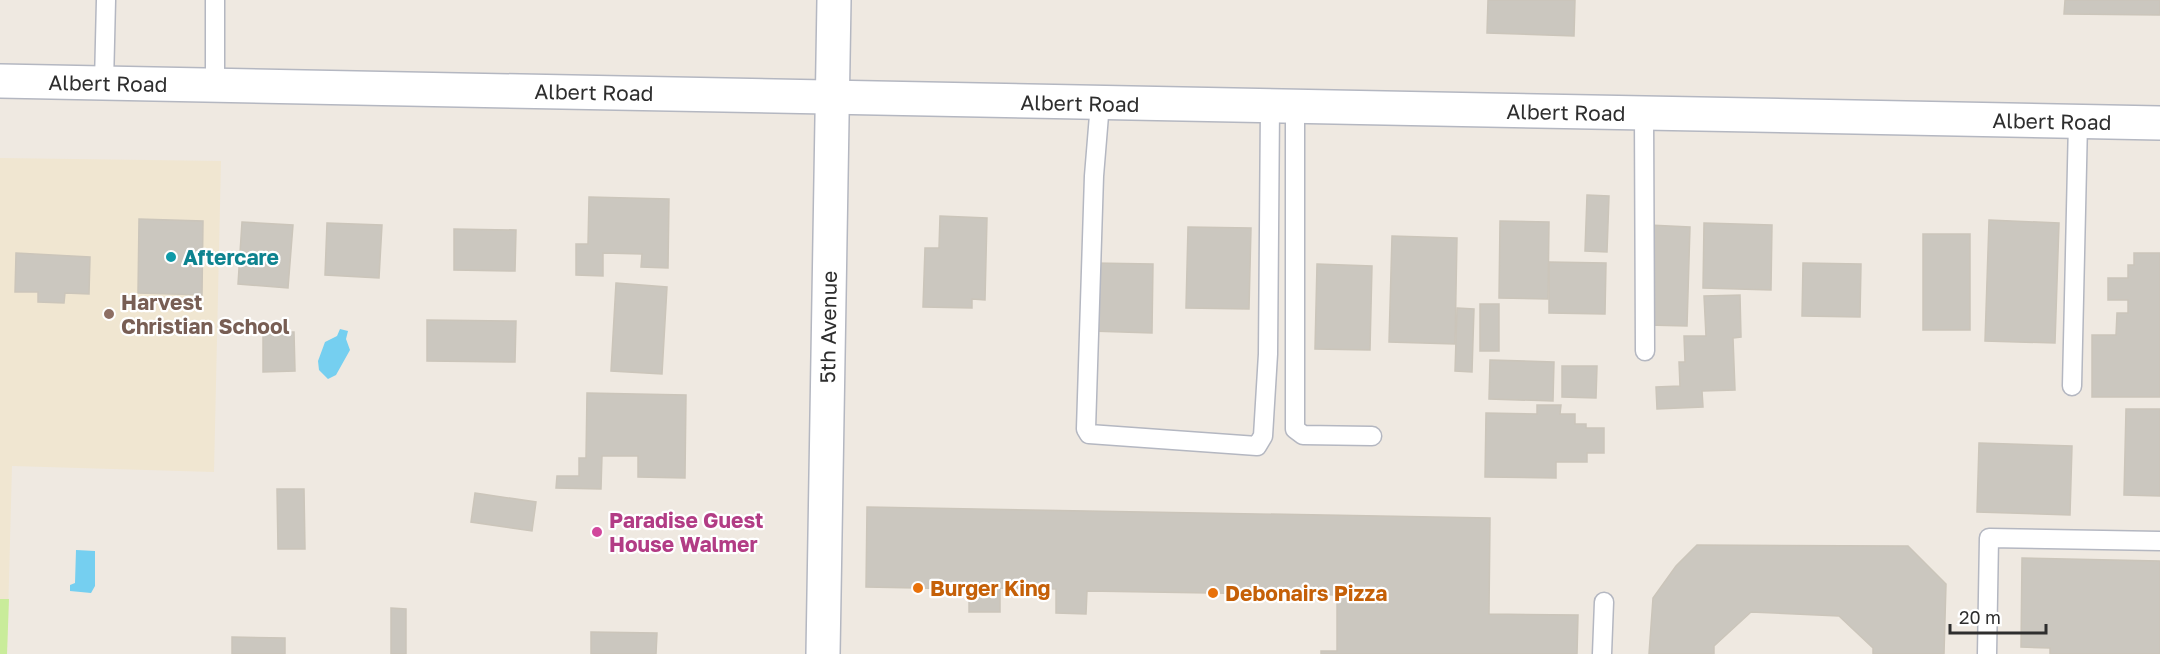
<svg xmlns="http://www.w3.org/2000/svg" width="2160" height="654" font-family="'Golos Text',sans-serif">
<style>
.education{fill:#f0e6d1}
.pitch{fill:#c9ec9a}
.water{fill:#75cff0}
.building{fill:#cbc7bf;stroke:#cbc5ba;stroke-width:1.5}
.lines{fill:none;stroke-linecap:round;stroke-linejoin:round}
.lane-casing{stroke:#b4b7c1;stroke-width:21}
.street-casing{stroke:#b4b7c1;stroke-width:36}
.lane{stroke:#fff;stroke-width:18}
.street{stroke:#fff;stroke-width:33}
.culture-dot{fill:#0f9aa8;stroke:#fff;stroke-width:2}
.education-dot{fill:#8d6e63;stroke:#fff;stroke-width:2}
.hotel-dot{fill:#d1479c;stroke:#fff;stroke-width:2}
.food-dot{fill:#e8710a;stroke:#fff;stroke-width:2}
.labels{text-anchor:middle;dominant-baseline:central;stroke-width:4.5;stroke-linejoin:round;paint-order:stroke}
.street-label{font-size:21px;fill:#2e2e2e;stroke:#fff}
.culture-label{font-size:21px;font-weight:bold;fill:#0d838f;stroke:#fff;text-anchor:start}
.education-label{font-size:21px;font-weight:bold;fill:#785e54;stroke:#fff;text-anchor:start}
.hotel-label{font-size:21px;font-weight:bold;fill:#b23c85;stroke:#fff;text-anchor:start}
.food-label{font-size:21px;font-weight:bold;fill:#c56008;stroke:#fff;text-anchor:start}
</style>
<rect width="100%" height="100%" fill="#efe9e1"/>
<path class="education" d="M 0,158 L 221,161 L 214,472 L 12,466 L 7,654 L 0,654 Z"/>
<path class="pitch" d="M 0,599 L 9,599 L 7,654 L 0,654 Z"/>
<g class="water">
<path d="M 340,329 L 348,331 L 346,339 L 350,350 L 336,375 L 328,379 L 319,370 L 318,361 L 325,342 L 337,336 Z"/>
<path d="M 76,550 L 95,551 L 95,586 L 91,593 L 70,591 L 70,585 L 75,583 Z"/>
</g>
<g class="building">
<path d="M 1488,0 L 1575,0 L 1574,36 L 1487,33 Z"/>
<path d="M 2065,0 L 2160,0 L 2160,15 L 2064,14 Z"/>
<path d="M 1587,195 L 1609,196 L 1607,252 L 1585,251 Z"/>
<path d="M 589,197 L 669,199 L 668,268 L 641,267 L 642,254 L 603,253 L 603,276 L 576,275 L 576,244 L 588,244 Z"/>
<path d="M 940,216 L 987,218 L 985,300 L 972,299 L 972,308 L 923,307 L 925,248 L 939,248 Z"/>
<path d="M 139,219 L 203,221 L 202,295 L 138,293 Z"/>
<path d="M 1989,220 L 2059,223 L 2055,343 L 1985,341 Z"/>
<path d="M 1500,221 L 1549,222 L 1548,299 L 1499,298 Z"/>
<path d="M 242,222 L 293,225 L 288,288 L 238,284 Z"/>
<path d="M 327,223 L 382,225 L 379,278 L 325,275 Z"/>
<path d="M 1704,223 L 1772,225 L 1771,290 L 1703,288 Z"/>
<path d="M 1649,225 L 1690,227 L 1687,326 L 1647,325 Z"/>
<path d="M 1188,227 L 1251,228 L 1249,309 L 1186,308 Z"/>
<path d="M 454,229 L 516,230 L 515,271 L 454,270 Z"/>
<rect x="1923" y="234" width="47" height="96"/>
<path d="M 1392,236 L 1457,238 L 1455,344 L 1389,342 Z"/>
<path d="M 16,253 L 90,257 L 89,294 L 65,293 L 64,303 L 38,302 L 38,292 L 15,292 Z"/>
<path d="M 2134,253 L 2160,253 L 2160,397 L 2092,397 L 2092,335 L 2116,335 L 2117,313 L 2128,313 L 2128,300 L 2108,300 L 2108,278 L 2128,278 L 2128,265 L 2134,265 Z"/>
<path d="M 1549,262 L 1606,263 L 1605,314 L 1549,313 Z"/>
<path d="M 1093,263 L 1153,264 L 1152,333 L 1091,331 Z"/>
<path d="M 1803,263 L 1861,264 L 1860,317 L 1802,316 Z"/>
<path d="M 1317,264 L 1372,266 L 1370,350 L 1315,349 Z"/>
<path d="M 616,283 L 667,287 L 662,374 L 611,371 Z"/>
<path d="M 1740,295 L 1741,337 L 1733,338 L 1735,390 L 1702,391 L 1703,407 L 1657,409 L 1656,387 L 1680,386 L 1679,362 L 1685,362 L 1684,336 L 1706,336 L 1704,296 Z"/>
<rect x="1480" y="304" width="19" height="47"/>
<path d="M 1457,308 L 1474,309 L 1472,372 L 1455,371 Z"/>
<path d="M 427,320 L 516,321 L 515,362 L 427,361 Z"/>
<path d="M 263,332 L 294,332 L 295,371 L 263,372 Z"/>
<path d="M 1490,360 L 1554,362 L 1553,401 L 1489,399 Z"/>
<path d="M 1562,366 L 1597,366 L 1596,398 L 1562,397 Z"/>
<path d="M 587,393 L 686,395 L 685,478 L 638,477 L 638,456 L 602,456 L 601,489 L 556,488 L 557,476 L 579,476 L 579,458 L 586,458 Z"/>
<path d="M 1537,405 L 1561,405 L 1560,414 L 1575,414 L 1575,424 L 1586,424 L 1586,428 L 1604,428 L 1604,453 L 1587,453 L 1587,462 L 1556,462 L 1556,478 L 1485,477 L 1486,413 L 1537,414 Z"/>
<path d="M 2126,409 L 2160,409 L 2160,496 L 2124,495 Z"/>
<path d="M 1979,443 L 2072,446 L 2070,515 L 1977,512 Z"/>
<path d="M 277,489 L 304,489 L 305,549 L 278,549 Z"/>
<path d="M 475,493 L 536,502 L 532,531 L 471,522 Z"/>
<path d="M 867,507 L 1490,518 L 1489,614 L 1578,615 L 1577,654 L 1321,654 L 1321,651 L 1337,651 L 1337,595 L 1087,591 L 1086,614 L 1056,613 L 1056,589 L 1000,588 L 1000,612 L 969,612 L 969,589 L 866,587 Z"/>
<path d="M 1697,545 L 1908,546 L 1946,584 L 1944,654 L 1873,654 L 1873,648 L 1839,616 L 1751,612 L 1714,646 L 1714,654 L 1649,654 L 1653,598 L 1676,566 Z"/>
<path d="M 2022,558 L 2160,561 L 2160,654 L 2050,654 L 2050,648 L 2021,647 Z"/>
<path d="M 391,608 L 406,609 L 406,654 L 391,654 Z"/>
<path d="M 591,632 L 657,633 L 656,654 L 591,654 Z"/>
<path d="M 232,637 L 285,638 L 285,654 L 232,654 Z"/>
</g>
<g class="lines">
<g class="lane-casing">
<g id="lane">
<path d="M 104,83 L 106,0"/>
<path d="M 215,84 L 215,0"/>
<path d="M 1100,103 L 1094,176 L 1086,429 L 1089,434 L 1257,446 L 1263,436 L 1268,354 L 1270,106"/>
<path d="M 1295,106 L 1295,429 L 1303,435 L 1372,436"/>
<path d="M 1644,113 L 1645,351"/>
<path d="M 2072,386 L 2078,122"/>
<path d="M 1602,654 L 1604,602"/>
<path d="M 1987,654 L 1989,538 L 2160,541"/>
</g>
</g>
<g class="street-casing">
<g id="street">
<path d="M 0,81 L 2160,123"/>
<path d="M 823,654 L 834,0"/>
</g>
</g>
<use href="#lane" class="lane"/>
<use href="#street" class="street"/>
</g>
<circle class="culture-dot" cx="171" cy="257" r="6"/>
<circle class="education-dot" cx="109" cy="314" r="6"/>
<circle class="hotel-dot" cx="597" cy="532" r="6"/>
<g class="food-dot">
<circle cx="918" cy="588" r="6"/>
<circle cx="1213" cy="593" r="6"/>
</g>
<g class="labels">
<g class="street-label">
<text transform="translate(108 83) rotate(1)">Albert Road</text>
<text transform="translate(594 92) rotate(1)">Albert Road</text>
<text transform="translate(1080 103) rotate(1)">Albert Road</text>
<text transform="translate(1566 112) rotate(1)">Albert Road</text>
<text transform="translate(2052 121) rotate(1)">Albert Road</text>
<text transform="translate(828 327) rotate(-89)">5th Avenue</text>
</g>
<g class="culture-label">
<text x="183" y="257">Aftercare</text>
</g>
<g class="education-label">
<text x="121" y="302">Harvest<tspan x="121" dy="24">Christian School</tspan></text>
</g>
<g class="hotel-label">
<text x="609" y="520">Paradise Guest<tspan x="609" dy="24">House Walmer</tspan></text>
</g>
<g class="food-label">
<text x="930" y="588">Burger King</text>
<text x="1225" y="593">Debonairs Pizza</text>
</g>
</g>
<path d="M1950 624v9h96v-9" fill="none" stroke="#2e2e2e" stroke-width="3"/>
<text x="1959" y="624" font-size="18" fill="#2e2e2e" stroke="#ffffff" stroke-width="4.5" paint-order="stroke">20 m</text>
</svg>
